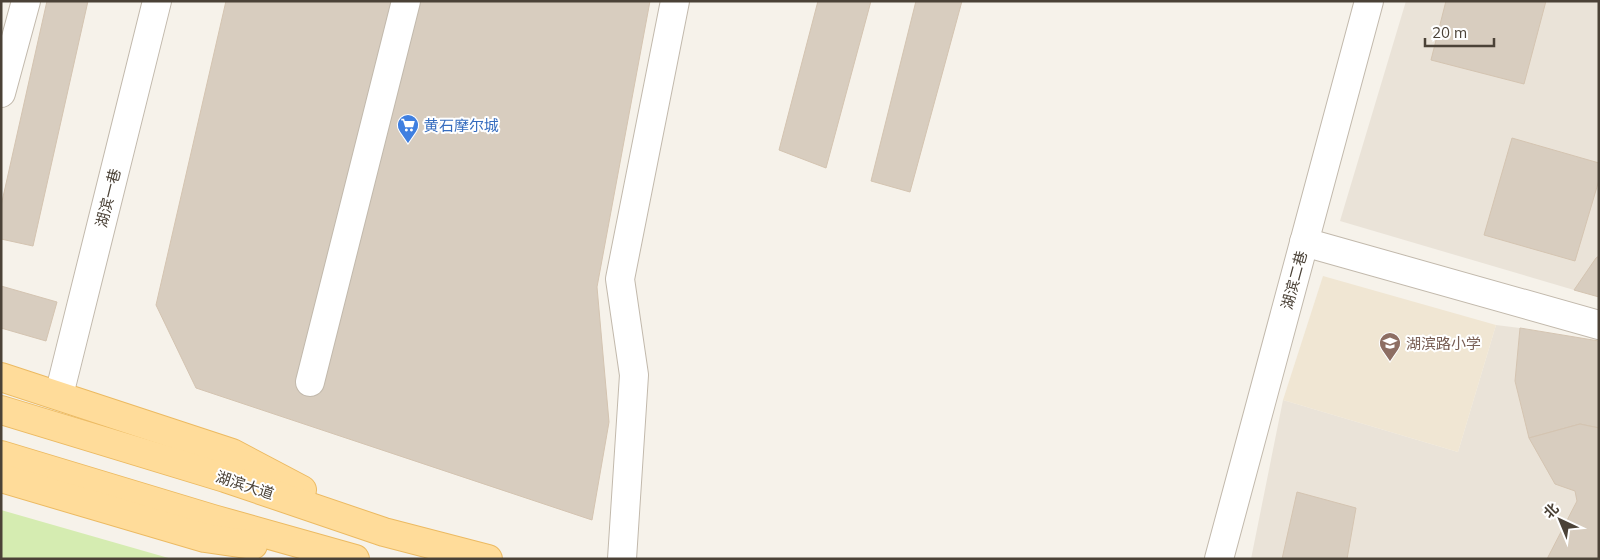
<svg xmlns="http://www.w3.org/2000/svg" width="1600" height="560" font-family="Mulish,'Noto Sans SC',sans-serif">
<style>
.residential{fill:#eae3d8}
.education{fill:#f0e6d3}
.green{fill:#d5ecb1}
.building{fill:#d8cdbf;stroke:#d4c4b1}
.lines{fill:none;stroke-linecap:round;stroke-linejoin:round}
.minor-casing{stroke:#c2b9ac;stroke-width:30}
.major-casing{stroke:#ecba62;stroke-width:30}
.minor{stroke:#fff;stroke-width:28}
.major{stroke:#ffdc9a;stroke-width:28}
.labels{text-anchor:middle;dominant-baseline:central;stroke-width:4;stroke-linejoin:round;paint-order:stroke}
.shop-label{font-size:15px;fill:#366cbe;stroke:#fff;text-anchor:start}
.street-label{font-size:15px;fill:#4b4237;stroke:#fff}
.education-label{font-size:15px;fill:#785e54;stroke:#fff;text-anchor:start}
</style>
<rect width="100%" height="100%" fill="#f6f2ea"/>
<g class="residential">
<path d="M 1406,1 L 1599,1 L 1599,256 L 1574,290 L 1340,221 Z"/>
<path d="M 1496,325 L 1520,328 L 1515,381 L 1580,424 L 1599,559 L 1251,559 L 1283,400 L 1458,452 Z"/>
</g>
<path class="education" d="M 1323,276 L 1496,325 L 1458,452 L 1283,400 Z"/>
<path class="green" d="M 1,510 L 172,559 L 1,559 Z"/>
<g class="building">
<path d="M 47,1 L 88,1 L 33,246 L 1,239 L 1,206 Z"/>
<path d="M 226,1 L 650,1 L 597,287 L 609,422 L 592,520 L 196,388 L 156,305 Z"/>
<path d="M 818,1 L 871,1 L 826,168 L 779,150 Z"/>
<path d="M 916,1 L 962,1 L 910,192 L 871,181 Z"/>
<path d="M 1446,1 L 1546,1 L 1524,84 L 1431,60 Z"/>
<path d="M 1512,138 L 1599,163 L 1599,180 L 1575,261 L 1484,235 Z"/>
<path d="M 1599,256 L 1599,297 L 1574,290 L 1596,258 Z"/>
<path d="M 1,286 L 57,302 L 46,341 L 1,328 Z"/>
<path d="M 1520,328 L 1599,341 L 1599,428 L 1580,424 L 1529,438 L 1515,381 Z"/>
<path d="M 1580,424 L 1599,428 L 1599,559 L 1547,559 L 1577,501 L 1575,491 L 1555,484 L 1529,438 Z"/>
<path d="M 1297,492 L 1356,508 L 1347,559 L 1282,559 Z"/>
</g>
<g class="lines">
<g class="minor-casing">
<g id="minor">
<path d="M 1,93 L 26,1"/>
<path d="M 1304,242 L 1599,325"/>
<path d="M 310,382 L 406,1"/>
<path d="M 59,395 L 157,1"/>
<path d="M 622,559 L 634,375 L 620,279 L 675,1"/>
<path d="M 1219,559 L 1369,1"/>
</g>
</g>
<g class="major-casing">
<g id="major">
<path d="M 1,377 L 232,453 L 302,490"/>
<path d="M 1,410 L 225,478 L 384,532 L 488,559"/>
<path d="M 1,455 L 213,519 L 355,559"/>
<path d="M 1,478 L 205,538 L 253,545"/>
</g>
</g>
<use href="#minor" class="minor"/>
<use href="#major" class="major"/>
</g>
<defs>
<g id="supermarket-pin" transform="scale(1.125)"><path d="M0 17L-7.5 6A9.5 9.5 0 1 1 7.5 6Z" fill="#3f7fe0" stroke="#fff"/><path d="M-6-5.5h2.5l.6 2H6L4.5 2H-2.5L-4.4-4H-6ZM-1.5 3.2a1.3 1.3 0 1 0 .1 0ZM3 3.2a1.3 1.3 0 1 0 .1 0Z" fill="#fff"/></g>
<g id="school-pin" transform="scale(1.125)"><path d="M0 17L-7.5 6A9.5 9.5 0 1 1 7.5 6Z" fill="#8d6e63" stroke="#fff"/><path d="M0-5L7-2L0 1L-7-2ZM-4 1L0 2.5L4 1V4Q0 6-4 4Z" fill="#fff"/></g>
</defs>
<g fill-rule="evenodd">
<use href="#supermarket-pin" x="408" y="125"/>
<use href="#school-pin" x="1390" y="343"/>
</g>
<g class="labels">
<g class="shop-label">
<text x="424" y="125">黄石摩尔城</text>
</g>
<g class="street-label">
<text transform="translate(108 198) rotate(-76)">湖滨一巷</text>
<text transform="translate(1294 280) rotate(-75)">湖滨二巷</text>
<text transform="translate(245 485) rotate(18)">湖滨大道</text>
</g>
<g class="education-label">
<text x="1406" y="343">湖滨路小学</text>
</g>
</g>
<rect width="1600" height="560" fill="none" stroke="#4b4237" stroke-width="5"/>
<g transform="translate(1560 520) rotate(316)" stroke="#ffffff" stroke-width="4" paint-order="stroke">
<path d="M0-4L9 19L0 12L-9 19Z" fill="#4b4237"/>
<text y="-8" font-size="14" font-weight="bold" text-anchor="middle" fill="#4b4237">北</text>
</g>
<path d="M1425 38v8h69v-8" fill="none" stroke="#4b4237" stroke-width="2.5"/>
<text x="1432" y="38" font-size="15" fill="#4b4237" stroke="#ffffff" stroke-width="4" paint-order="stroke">20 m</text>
</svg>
